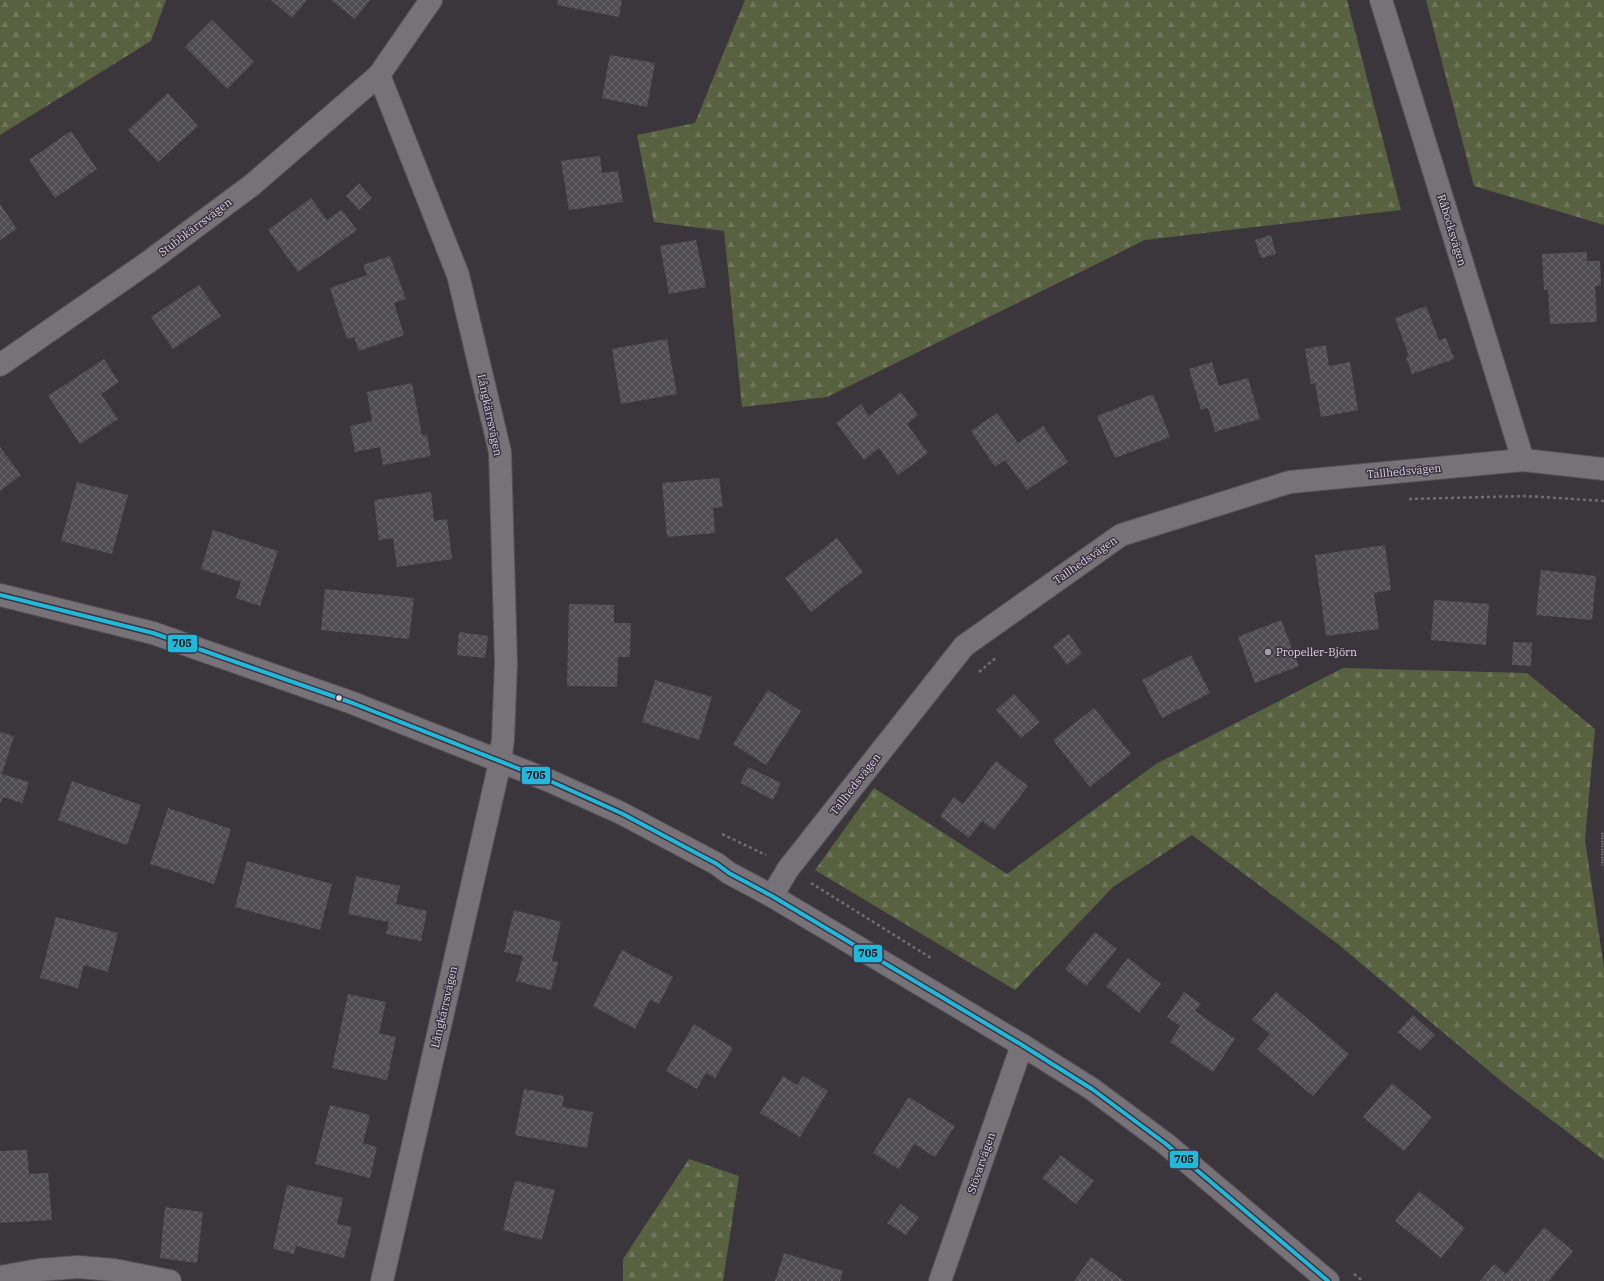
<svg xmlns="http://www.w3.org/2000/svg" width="1604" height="1281" font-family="'IBM Plex Serif',serif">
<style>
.forest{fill:url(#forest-firs)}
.building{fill:url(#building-cross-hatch)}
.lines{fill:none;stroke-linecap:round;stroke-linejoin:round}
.minor-casing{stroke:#565359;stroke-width:24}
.path{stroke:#716e73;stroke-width:2.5;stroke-dasharray:3 3;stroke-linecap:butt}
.minor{stroke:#767278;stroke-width:22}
.bus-1-casing{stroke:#3b3240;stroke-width:7}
.bus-1{stroke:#20b9da;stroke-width:4}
.poi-dot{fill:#a39ea7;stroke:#3b3240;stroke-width:1.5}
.bus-dot{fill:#dcd6e0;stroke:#3b3240;stroke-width:1.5}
.labels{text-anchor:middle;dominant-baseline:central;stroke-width:3;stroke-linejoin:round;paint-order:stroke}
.street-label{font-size:11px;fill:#dcd6e0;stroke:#3b3240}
.poi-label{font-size:11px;fill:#dcd6e0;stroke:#3b3240;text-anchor:start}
.line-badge{stroke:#3b3240;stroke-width:1.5}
.pale-badge-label{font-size:11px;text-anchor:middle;font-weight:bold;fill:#111}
</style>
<defs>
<pattern id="forest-firs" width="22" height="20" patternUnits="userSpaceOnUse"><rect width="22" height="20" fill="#586241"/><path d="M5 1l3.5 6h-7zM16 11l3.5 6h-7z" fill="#6f785c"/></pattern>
<pattern id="building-cross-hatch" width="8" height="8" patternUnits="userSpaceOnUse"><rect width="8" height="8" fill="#4f4c52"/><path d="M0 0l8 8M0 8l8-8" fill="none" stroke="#68656b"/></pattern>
</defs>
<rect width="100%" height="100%" fill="#3a363c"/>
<g class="forest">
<path d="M 0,0 L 166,0 L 151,41 L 0,135 Z"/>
<path d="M 745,0 L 1347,0 L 1401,210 L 1145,240 L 827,397 L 742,407 L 724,231 L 654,222 L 637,135 L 695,123 Z"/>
<path d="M 1426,0 L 1604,0 L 1604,225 L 1474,186 Z"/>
<path d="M 1343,668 L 1527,673 L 1595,729 L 1585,840 L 1604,968 L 1604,1160 L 1507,1086 L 1339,945 L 1192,835 L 1113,887 L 1015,990 L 815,870 L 874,788 L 1007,874 L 1156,764 Z"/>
<path d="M 689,1159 L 739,1176 L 723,1281 L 623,1281 L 623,1259 Z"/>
</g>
<g class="building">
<path d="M 271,0 L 307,0 L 292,18 Z"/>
<path d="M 331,0 L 370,0 L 355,19 Z"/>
<path d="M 558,0 L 622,0 L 619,17 L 557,5 Z"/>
<path d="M 212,20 L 254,62 L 227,89 L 185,47 Z"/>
<path d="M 610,55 L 655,63 L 647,107 L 602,98 Z"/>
<path d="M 168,93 L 198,126 L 158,162 L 128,130 Z"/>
<path d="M 71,131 L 97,169 L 55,198 L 29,160 Z"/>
<path d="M 600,156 L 602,173 L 618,171 L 623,202 L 569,210 L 561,161 Z"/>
<path d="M 359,183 L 372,198 L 359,210 L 346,196 Z"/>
<path d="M 311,198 L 327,220 L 342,210 L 357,230 L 298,272 L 268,230 Z"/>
<path d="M 0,204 L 17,229 L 0,240 Z"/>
<path d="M 1271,235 L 1276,254 L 1261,258 L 1255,240 Z"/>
<path d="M 696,240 L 706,287 L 669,294 L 660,246 Z"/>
<path d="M 1587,252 L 1587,261 L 1600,261 L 1601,286 L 1595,286 L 1597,322 L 1550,324 L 1548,290 L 1544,290 L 1542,254 Z"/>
<path d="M 390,256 L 406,299 L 394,303 L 404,335 L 359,351 L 354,337 L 347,339 L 330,288 L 367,275 L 363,265 Z"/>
<path d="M 199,285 L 221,316 L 173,349 L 151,317 Z"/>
<path d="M 1426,306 L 1439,340 L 1446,338 L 1454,359 L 1412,374 L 1406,357 L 1409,356 L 1395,318 Z"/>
<path d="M 667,339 L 677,394 L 621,404 L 612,349 Z"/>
<path d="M 1326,345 L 1329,366 L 1350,362 L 1358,410 L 1321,417 L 1315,383 L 1311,384 L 1305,349 Z"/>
<path d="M 104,359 L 119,382 L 101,394 L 118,419 L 80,444 L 48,396 Z"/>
<path d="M 1212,362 L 1219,386 L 1248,378 L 1260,419 L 1215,432 L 1208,408 L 1201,410 L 1189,369 Z"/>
<path d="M 412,383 L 422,435 L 427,435 L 431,456 L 383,465 L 380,447 L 355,452 L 350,426 L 372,421 L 367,392 Z"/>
<path d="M 901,392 L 918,415 L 907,424 L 928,453 L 898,475 L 879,448 L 864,460 L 836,423 L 861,404 L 869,416 Z"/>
<path d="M 1153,394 L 1170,437 L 1115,458 L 1097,416 Z"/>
<path d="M 997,413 L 1018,443 L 1043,426 L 1068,462 L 1027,490 L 1005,460 L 995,467 L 971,431 Z"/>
<path d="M 0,447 L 21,475 L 0,491 Z"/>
<path d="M 719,478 L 723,507 L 713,508 L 715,533 L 667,537 L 662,483 Z"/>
<path d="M 77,482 L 128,495 L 112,554 L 61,541 Z"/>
<path d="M 431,492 L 434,521 L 447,519 L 452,559 L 397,567 L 393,538 L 379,540 L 374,500 Z"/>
<path d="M 213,530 L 278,551 L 260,606 L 236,598 L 241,582 L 201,569 Z"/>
<path d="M 837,538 L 863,572 L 811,612 L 785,578 Z"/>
<path d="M 1385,545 L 1391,590 L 1374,593 L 1379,629 L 1326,636 L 1315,555 Z"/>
<path d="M 1541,570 L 1596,576 L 1592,620 L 1536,615 Z"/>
<path d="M 325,589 L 414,598 L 409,639 L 321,630 Z"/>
<path d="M 1434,600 L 1489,604 L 1486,645 L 1431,640 Z"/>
<path d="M 569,604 L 614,605 L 614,623 L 631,623 L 630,657 L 618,657 L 617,687 L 567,686 Z"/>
<path d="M 1281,620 L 1299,666 L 1255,683 L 1238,637 Z"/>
<path d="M 459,632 L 488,636 L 485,658 L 457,655 Z"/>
<path d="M 1069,634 L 1082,653 L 1067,665 L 1053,646 Z"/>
<path d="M 1513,642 L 1532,643 L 1531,666 L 1512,665 Z"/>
<path d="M 1191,655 L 1210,693 L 1162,718 L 1142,680 Z"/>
<path d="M 655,680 L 712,697 L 699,740 L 642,722 Z"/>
<path d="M 768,690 L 801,711 L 766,765 L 733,744 Z"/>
<path d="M 1014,694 L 1040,722 L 1021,738 L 996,710 Z"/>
<path d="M 1094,708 L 1131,754 L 1090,787 L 1053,740 Z"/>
<path d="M 0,732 L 14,736 L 2,774 L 29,782 L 22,803 L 3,797 L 0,804 Z"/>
<path d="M 996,761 L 1028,786 L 994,830 L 982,821 L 969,838 L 940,816 L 954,797 L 963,804 Z"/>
<path d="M 748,767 L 781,783 L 773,800 L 740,783 Z"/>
<path d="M 72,781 L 141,805 L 127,845 L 58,820 Z"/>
<path d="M 168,808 L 231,829 L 214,884 L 150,864 Z"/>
<rect x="1601" y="832" width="3" height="34"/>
<path d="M 247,861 L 332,884 L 320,930 L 235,907 Z"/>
<path d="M 356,876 L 400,886 L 396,904 L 427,911 L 421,941 L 386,934 L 389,922 L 348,914 Z"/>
<path d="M 514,910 L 561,922 L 552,961 L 558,962 L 551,990 L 516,981 L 523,956 L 504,952 Z"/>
<path d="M 56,917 L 118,933 L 108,972 L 84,965 L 78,988 L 40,978 Z"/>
<path d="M 1095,932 L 1117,949 L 1086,986 L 1065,969 Z"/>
<path d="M 622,950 L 673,977 L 659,1004 L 650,1000 L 635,1029 L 593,1006 Z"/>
<path d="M 1128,958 L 1161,984 L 1139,1013 L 1106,986 Z"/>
<path d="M 1184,992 L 1201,1004 L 1195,1011 L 1235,1039 L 1213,1072 L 1170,1042 L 1180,1026 L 1167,1017 Z"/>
<path d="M 1276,992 L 1349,1054 L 1313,1096 L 1257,1049 L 1270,1034 L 1252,1020 Z"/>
<path d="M 348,994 L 386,1002 L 379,1033 L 396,1037 L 387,1080 L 332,1068 Z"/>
<path d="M 1413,1015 L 1435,1035 L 1420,1051 L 1398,1032 Z"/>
<path d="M 694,1024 L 733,1048 L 715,1078 L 706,1073 L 697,1089 L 666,1071 Z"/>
<path d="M 783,1076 L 797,1085 L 803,1076 L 828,1091 L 800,1137 L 760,1113 Z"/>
<path d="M 1392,1083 L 1432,1117 L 1404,1151 L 1363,1117 Z"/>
<path d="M 524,1089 L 564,1096 L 562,1107 L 593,1112 L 587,1148 L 515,1135 Z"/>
<path d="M 909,1097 L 955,1126 L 935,1157 L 914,1144 L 899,1169 L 873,1153 Z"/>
<path d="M 330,1105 L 370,1115 L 363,1143 L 377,1147 L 370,1178 L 315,1164 Z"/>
<path d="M 27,1150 L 29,1174 L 48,1173 L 52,1220 L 0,1223 L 0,1151 Z"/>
<path d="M 1061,1155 L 1094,1181 L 1076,1204 L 1042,1178 Z"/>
<path d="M 515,1181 L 555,1190 L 542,1240 L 503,1230 Z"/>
<path d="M 287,1185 L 343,1198 L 337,1224 L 352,1227 L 344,1258 L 296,1246 L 294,1254 L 273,1249 Z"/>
<path d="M 1419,1191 L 1465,1228 L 1441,1258 L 1395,1221 Z"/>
<path d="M 900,1204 L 919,1217 L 906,1235 L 887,1223 Z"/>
<path d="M 165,1207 L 203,1212 L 197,1263 L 160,1258 Z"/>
<path d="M 1544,1227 L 1573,1251 L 1549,1281 L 1480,1281 L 1494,1264 L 1506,1274 Z"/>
<path d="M 784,1253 L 843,1271 L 840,1281 L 775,1281 Z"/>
<path d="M 1091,1257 L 1124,1281 L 1074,1281 Z"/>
</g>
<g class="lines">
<g class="minor-casing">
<g id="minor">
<path d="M 1381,0 L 1523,460"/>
<path d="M 379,75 L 458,275 L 500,452 L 506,663 L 503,739 L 500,762 L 382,1281"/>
<path d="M 0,365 L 147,263 L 252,185 L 379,75 L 431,0"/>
<path d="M 0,595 L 153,633 L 350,702 L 550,781 L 621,813 L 717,864 L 729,873 L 772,896 L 1022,1045 L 1092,1089 L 1166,1144 L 1328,1281"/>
<path d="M 772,896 L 788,869 L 964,646 L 1121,535 L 1290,482 L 1523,460 L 1604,469"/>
<path d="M 0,1277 L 39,1270 L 78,1267 L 114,1270 L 170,1281"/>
<path d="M 940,1281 L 1022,1045"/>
</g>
</g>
<g class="path">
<path d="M 1409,499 L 1526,496 L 1604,501"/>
<path d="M 979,672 L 997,657"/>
<path d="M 722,834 L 766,855"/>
<path d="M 811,883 L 931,958"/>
<path d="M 1354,1274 L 1363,1281"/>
</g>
<use href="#minor" class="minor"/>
<g class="bus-1-casing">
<path id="bus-1" d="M 0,595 L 153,633 L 350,702 L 550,781 L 621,813 L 717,864 L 729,873 L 772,896 L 1022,1045 L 1092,1089 L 1166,1144 L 1328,1281"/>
</g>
<use href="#bus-1" class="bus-1"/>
</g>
<circle class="poi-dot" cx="1268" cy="652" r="4"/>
<circle class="bus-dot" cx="339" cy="698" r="3.5"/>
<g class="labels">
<g class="street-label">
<text transform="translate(195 227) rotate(-37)">Stubbkärrsvägen</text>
<text transform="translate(1452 230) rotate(73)">Råbocksvägen</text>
<text transform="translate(490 415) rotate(78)">Långkärrsvägen</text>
<text transform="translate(1404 471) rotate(-5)">Tallhedsvägen</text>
<text transform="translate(1085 560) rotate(-35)">Tallhedsvägen</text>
<text transform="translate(855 784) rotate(-52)">Tallhedsvägen</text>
<text transform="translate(444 1007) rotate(-77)">Långkärrsvägen</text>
<text transform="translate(981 1163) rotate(-71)">Stövarvägen</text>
</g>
<g class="poi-label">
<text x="1276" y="652">Propeller-Björn</text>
</g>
</g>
<g class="line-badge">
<rect x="167" y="634" width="31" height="19" rx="4" fill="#20b9da"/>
<rect x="521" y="766" width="30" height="19" rx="4" fill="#20b9da"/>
<rect x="853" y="944" width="30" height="19" rx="4" fill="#20b9da"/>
<rect x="1169" y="1150" width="30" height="19" rx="4" fill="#20b9da"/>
</g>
<g class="pale-badge-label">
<text x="182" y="647">705</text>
<text x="536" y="779">705</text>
<text x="868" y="957">705</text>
<text x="1184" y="1163">705</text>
</g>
</svg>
